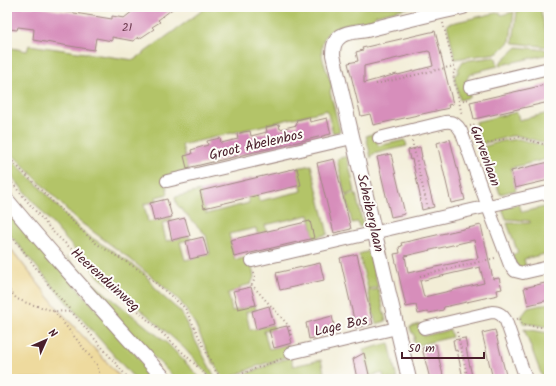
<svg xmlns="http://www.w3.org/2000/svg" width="556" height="386" font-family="Kalam,sans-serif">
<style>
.green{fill:#b3c468;stroke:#7e724a}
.sand{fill:#eeda9e;stroke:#9c7c64}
.building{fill:#d78ebb;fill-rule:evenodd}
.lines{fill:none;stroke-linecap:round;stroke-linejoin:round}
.minor-casing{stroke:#9e8680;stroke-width:14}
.tertiary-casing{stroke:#9e8680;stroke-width:16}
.path{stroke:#9e8680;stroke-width:2;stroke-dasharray:1 3;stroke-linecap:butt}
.minor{stroke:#fff;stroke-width:12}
.tertiary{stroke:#fff;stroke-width:14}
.labels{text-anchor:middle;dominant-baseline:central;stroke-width:4;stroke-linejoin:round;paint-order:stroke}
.number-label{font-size:12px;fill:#6d3b4f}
.street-label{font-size:14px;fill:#4a1f2b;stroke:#fdfcf7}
</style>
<rect width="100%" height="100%" fill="#fdfcf7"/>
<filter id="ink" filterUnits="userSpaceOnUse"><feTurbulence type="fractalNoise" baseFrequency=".025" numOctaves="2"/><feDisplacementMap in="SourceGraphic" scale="8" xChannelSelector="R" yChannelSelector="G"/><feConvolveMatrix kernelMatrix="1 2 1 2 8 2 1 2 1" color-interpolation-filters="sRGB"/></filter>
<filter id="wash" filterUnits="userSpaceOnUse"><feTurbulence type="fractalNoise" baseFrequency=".012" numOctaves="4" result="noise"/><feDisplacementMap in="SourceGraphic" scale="16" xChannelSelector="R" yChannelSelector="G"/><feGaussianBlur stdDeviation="0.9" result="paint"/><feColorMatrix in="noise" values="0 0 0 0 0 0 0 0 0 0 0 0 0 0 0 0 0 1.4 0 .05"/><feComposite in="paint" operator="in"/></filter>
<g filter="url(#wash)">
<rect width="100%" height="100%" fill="#f2edd6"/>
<g class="green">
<path d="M 207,7 L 208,8 L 211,9 L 213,7 L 412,7 L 376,15 L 372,20 C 352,23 318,24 322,54 C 323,64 329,76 332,86 L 330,92 L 340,131 L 333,133 L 327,110 L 182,145 L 188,171 L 165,177 L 168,194 L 156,197 L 157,201 L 144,204 L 148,222 L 171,217 L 172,221 L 162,223 L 166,241 L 189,236 L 190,240 L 180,242 L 185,260 L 210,254 L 206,235 L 177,205 L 175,197 L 200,191 L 206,214 L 249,203 L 244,181 L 253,178 L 259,201 L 302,191 L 297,168 L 311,165 L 328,234 L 314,238 L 309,215 L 265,225 L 270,248 L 261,250 L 256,228 L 229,234 L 235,260 L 250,257 L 254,277 L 251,284 L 240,287 L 240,290 L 228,293 L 232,311 L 255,305 L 256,310 L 246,312 L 250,330 L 273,325 L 274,329 L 264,331 L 269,349 L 288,344 L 290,355 L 255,367 L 226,379 L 224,379 L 212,361 L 195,324 L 180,301 L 163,286 L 130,259 L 76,219 L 7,149 L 7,47 L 27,51 L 29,45 L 134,60 Z"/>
<path d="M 520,7 L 540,7 L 549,47 L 514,43 L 513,42 L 517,11 L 521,10 Z"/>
<path d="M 500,12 L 501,15 L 514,12 L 510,41 L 498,53 L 455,59 L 447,24 Z"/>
<path d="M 517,47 L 549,50 L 549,54 L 501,65 L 500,63 Z"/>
<path d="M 494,57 L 496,58 L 498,66 L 482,70 L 482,71 C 462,75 466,80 470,97 L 460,100 L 454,76 L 459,72 L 458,69 L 463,61 Z"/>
<path d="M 517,112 L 519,120 L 549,113 L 549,144 L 519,136 L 511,136 L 482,144 L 475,122 Z"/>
<path d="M 376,133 L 378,146 L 405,140 L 407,146 L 373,154 L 371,158 L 366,136 Z"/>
<path d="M 519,139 L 549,147 L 549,159 L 548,155 L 545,156 L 546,159 L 511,168 L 516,190 L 500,194 L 483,147 L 502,141 Z"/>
<path d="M 7,155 L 37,184 L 73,223 L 87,235 L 113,251 L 144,273 L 160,294 L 181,312 L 188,327 L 216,379 L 212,379 L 184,348 L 151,318 L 99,277 L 56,228 L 7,171 Z"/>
<path d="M 347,156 L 355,192 L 345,195 L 337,159 Z"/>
<path d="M 356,194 L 363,226 L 359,227 L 358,222 L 352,223 L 346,196 Z"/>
<path d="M 519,204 L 522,212 L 549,206 L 549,244 L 548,245 L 549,253 L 524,259 L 526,267 L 518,267 L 511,255 L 518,253 L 507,223 L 530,223 L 530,221 L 506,219 L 502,208 Z"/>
<path d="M 7,207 L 157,379 L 135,379 L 55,289 L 7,231 Z"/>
<path d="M 369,251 L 378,287 L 368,289 L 359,254 Z"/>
<path d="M 66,257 L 89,280 L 168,344 L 201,379 L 176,379 L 136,339 L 100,299 Z"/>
<path d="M 378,289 L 386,321 L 376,324 L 368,291 Z"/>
<path d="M 549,303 L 549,327 L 523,323 L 521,317 L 528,308 Z"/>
<path d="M 420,324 L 423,336 L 450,330 L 452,337 L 418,345 L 417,346 L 416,349 L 413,339 L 415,339 L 413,333 L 412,333 L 410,327 Z"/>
<path d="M 524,329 L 549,333 L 549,359 L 547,359 L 549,370 L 549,379 L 543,379 Z"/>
<path d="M 389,343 L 397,379 L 384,379 L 383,373 L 370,376 L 363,350 Z"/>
<path d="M 288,358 L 291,358 L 293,366 L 321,360 L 326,379 L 233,379 L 271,364 Z"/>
</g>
<path class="sand" d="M 7,244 L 59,310 L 122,379 L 7,379 Z"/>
<g id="blocks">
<g class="building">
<path d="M 10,7 L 37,7 L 112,19 L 112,16 L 124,18 L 138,7 L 175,7 L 158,20 L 160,22 L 152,27 L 154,29 L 139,39 L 138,37 L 133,41 L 112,37 L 112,41 L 96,38 L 94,50 L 33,40 L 34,29 L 18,27 L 17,30 L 9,29 L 9,25 L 7,25 L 7,9 Z"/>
<path d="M 435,31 L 453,104 L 448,105 L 449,108 L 373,125 L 370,114 L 361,116 L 348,63 L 358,61 L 356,52 L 363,50 L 362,48 ZM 428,51 L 430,52 L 433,66 L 398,75 L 397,74 L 364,83 L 364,66 Z"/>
<path d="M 549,84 L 549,102 L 474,119 L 470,102 Z"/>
<path d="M 309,117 L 310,122 L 327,118 L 331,134 L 187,168 L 184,156 L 192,154 L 191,150 L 208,145 L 207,141 L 220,138 L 221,143 L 238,139 L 237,134 L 243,132 L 250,131 L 251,136 L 267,132 L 266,127 L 279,124 L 280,129 L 297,125 L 296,120 Z"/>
<path d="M 450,139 L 465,200 L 451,203 L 437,143 Z"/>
<path d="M 420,147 L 422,157 L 421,157 L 434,207 L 422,210 L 420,200 L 421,200 L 412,159 L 410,160 L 408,150 Z"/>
<path d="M 391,154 L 405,214 L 391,217 L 377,157 Z"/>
<path d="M 334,159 L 351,229 L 334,233 L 317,163 Z"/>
<path d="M 549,162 L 549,180 L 515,188 L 511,171 Z"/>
<path d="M 297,168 L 301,185 L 204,208 L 200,191 Z"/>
<path d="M 167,199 L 172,217 L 154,221 L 150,203 Z"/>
<path d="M 185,218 L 190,236 L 172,240 L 168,222 Z"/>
<path d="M 310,221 L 314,238 L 234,257 L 230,240 Z"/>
<path d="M 481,225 L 493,279 L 499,278 L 502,289 L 497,290 L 498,295 L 444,307 L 443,310 L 429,313 L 427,312 L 418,314 L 416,305 L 406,307 L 394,254 L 400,253 L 399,247 L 402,246 L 401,243 ZM 474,240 L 478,258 L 408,273 L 405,256 ZM 480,267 L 484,283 L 424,297 L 420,281 Z"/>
<path d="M 203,237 L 208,255 L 190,259 L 186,241 Z"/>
<path d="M 357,254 L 373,324 L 356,328 L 340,258 Z"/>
<path d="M 320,263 L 324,280 L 280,290 L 276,273 Z"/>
<path d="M 549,282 L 549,300 L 528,305 L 524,288 Z"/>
<path d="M 251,287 L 256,305 L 238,309 L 233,291 Z"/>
<path d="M 269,306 L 274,324 L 256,329 L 252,311 Z"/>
<path d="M 332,316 L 336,333 L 309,339 L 306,323 Z"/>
<path d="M 287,326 L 292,343 L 274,348 L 269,330 Z"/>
<path d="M 495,330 L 500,351 L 507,379 L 493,379 L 482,333 Z"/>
<path d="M 465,338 L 467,348 L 466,348 L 472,376 L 463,378 L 457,350 L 455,351 L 453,340 Z"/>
<path d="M 436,344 L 438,355 L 444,379 L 430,379 L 422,348 Z"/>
<path d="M 364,353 L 370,379 L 357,379 L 353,359 Z"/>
</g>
</g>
</g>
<g filter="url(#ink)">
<use href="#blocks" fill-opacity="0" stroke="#9e8680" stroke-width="1"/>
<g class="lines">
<g class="minor-casing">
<g id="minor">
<path d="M 470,87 L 549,68"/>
<path d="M 379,138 L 445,122 C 453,121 457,124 461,131 L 488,207 L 510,265 L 515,271 L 523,273 L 549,267"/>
<path d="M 167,181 L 352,138"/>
<path d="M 252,261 L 549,192"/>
<path d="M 424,328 L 492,312 C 499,312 503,315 506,321 L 526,379"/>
<path d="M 291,353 L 397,328"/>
</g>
</g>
<g class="tertiary-casing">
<g id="tertiary">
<path d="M 7,200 C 58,262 111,320 165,379"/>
<path d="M 409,379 L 333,55 C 333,47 334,41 341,36 C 348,31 359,32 367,30 C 399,22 431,14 463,7"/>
</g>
</g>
<g class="path">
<path d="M 443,23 L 454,66 L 455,72 L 453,74 L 462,115"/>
<path d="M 376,84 L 454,66"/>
<path d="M 459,101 L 469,99"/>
<path d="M 470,126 L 474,125 L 481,145 L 499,140 L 519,137 L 549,146"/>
<path d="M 412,141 L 428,209"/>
<path d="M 7,156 L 79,228 L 97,244 L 144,273 L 185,308 L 215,370 L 222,379"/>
<path d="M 7,177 L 53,232 L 177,347 L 202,371 L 209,379"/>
<path d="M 7,229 L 48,284 L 129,379"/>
<path d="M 254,273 L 255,278 L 252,285 L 289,326 L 292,341"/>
<path d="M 420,276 L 495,258"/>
<path d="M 7,288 L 17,299 L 27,303 L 54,311 L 71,312"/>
<path d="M 54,311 L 97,365 L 101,379"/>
<path d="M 517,319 L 520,318 L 523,325 L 549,328"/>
<path d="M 457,332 L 468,379"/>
<path d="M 228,379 L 281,359"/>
</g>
<use href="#minor" class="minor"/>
<use href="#tertiary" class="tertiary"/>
</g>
</g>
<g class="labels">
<g class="number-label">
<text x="127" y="27">21</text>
</g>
<g class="street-label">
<text transform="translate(256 145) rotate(-13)">Groot Abelenbos</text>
<text transform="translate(485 156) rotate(70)">Gurvenlaan</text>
<text transform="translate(370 213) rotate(77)">Scheiberglaan</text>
<text transform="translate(105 280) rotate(42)">Heerenduinweg</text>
<text transform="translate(341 326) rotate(-13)">Lage Bos</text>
</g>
</g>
<rect width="556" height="386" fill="none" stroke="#fdfcf7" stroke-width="24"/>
<g transform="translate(46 340) rotate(45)" stroke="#fdfcf7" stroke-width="3" paint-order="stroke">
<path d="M0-3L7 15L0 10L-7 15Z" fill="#4a1f2b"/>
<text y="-6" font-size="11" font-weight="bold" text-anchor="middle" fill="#4a1f2b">N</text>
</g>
<path d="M402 352v6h82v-6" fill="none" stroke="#4a1f2b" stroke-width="2"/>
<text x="408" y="352" font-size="12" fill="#4a1f2b" stroke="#fdfcf7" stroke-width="3" paint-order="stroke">50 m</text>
</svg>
